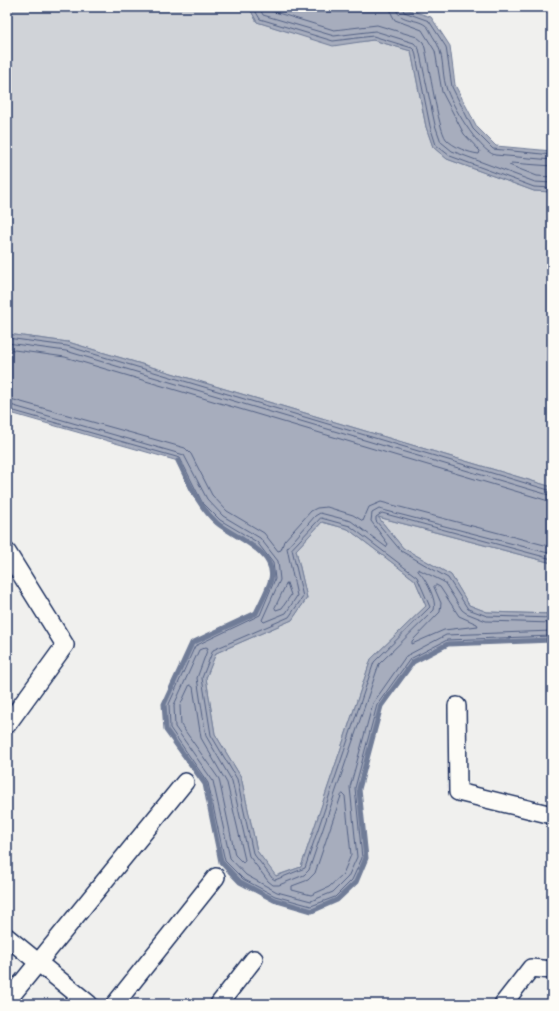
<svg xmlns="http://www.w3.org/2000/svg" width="559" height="1011" font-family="Kalam,sans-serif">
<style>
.green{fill:#d0d3d8;stroke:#76819b}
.water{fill:#a7adbd;stroke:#6f7b97;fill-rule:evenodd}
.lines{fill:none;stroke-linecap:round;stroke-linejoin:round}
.shore{stroke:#536184;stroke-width:1}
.stream{stroke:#6f7b97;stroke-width:5}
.minor-casing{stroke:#1b2f5e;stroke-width:20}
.minor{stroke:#fdfcf7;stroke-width:17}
</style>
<rect width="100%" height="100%" fill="#f0f0ee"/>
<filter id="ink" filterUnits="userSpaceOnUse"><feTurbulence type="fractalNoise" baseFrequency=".025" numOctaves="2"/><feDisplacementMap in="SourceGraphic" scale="8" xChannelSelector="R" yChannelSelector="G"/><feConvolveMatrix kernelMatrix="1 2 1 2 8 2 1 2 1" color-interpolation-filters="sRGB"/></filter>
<g filter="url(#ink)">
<g class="green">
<path d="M 7,7 L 249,7 L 257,22 L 333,45 L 373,40 L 411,51 L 426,127 L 433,147 L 447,159 L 534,191 L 552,192 L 552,487 L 68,342 L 7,334 Z"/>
<path d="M 378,517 L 552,563 L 552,614 L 487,612 L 469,605 L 451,575 L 403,548 Z"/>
<path d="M 322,522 L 348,529 L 415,580 L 426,606 L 371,659 L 301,867 L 275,876 L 257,851 L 241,777 L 215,734 L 206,678 L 216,653 L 292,620 L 307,598 L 296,550 Z"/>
</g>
<g class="water">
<path d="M 249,7 L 403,8 L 431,17 L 450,46 L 455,85 L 477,127 L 496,146 L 552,151 L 552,192 L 534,191 L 447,159 L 433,147 L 426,127 L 411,51 L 373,40 L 333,46 L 257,22 Z"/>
<path d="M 7,334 L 68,342 L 552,487 L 552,563 L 378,517 L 403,548 L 451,575 L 469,605 L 487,612 L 552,614 L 552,640 L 448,644 L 413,662 L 381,706 L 359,789 L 366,858 L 356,882 L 337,900 L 312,911 L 274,900 L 240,882 L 221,862 L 205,784 L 166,730 L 164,704 L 192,643 L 256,613 C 261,602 268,590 271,579 C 277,551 232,536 217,523 C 197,506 189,483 178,461 L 7,412 ZM 322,522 L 348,529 L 415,580 L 426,606 L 371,659 L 301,867 L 276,876 L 257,851 L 241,777 L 215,734 L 206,678 L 216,653 L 292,620 L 307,598 L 296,550 Z"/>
</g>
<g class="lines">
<g class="shore">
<path d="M 253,7 L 260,19 L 333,41 L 373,36 L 412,48 L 415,51 L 430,126 L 436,145 L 450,156 L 534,187 L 552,188"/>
<path d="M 259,7 L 263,15 L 334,36 L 375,31 L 414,43 L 419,49 L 435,125 L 441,142 L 452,151 L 535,182 L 552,183"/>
<path d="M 266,7 L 268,10 L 334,30 L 377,25 L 417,37 L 423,42 L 425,48 C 429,65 438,128 446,139 C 453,147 469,153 479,154 L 480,151 L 464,134 L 442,92 L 435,51 L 422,30 L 395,20 L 392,15 L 390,7"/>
<path d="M 396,7 C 397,22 416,18 425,25 C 429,27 431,34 434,38 C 445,55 441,69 446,87 C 451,104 478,150 495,155 L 552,160"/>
<path d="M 402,7 L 404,12 L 429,21 L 446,47 L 452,87 L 473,129 L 493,149 L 552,155"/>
<path d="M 552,166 L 511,163 L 509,165 L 537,176 L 552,177"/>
<path d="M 7,338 L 67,346 L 552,491"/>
<path d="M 7,343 L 66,351 L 552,496"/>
<path d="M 7,349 L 65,357 L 552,502"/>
<path d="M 7,398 L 185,448 L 191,454 L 212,495 L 227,511 L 264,533 L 278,551 L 281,550 L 284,541 L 311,511 L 317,508 L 327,507 L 353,515 L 363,521 L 369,507 L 381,502 L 552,547"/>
<path d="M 7,404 L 184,455 L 207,499 L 223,516 L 260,538 L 278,561 L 280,580 L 262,620 L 264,622 L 286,613 L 297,596 L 287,548 L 315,516 L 320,513 L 351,521 L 386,547 L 388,544 L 371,521 L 372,513 L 379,509 L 552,554"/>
<path d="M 7,409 L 180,458 L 202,502 L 220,520 L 257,542 L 273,563 L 275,579 L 260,615 L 195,646 L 169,704 L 170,728 L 208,783 L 225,861 L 243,879 L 275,896 L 311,906 L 335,897 L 352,880 L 362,858 L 355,788 L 377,705 L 410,659 L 447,640 L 552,636"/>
<path d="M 321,518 L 350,526 L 417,577 L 430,607 L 374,662 L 305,868 L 275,880 L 272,878 L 253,853 L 237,779 L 211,735 L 202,678 L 213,650 L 289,617 L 303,597 L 292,549 Z"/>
<path d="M 552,559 L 382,513 L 376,517 L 376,521 L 401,551 L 448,578 L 468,609 L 487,616 L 552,618"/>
<path d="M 287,583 L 291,595 L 282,608 L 276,610 L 275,608 Z"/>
<path d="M 436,585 L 440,587 L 459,616 L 477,624 L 478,626 L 444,630 L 412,644 L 412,641 L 440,612 L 441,603 L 434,587 Z"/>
<path d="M 552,623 L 486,621 L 466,613 L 462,610 L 444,582 L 418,569 L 418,571 C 425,578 437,599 434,610 L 379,664 L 309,870 L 304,875 L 279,885 L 273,885 L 268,881 L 249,856 L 232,781 L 206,736 L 197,678 L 208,648 L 206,647 L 199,650 L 174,705 L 175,727 L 213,781 L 230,858 L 246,875 L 277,892 L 311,901 L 333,892 L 348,877 L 357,857 L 350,787 L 373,703 L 406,656 L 446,635 L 552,631"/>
<path d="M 190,685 L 193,687 L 201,738 L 227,783 L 245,860 L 243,863 L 235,855 L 219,779 L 181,725 L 180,706 Z"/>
<path d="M 343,794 L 345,796 L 351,855 L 343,874 L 329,887 L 311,895 L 292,890 L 292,886 L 308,880 L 315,873 L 341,796 Z"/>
</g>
<path class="stream" d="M 178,461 C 189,483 198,506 217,523 C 232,536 277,551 271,579 C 268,590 261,602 256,613 L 192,643 L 164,704 L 166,730 L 205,784 L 221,862 L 240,882 L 274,900 L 312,911 L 337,900 L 356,882 L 366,858 L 359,789 L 381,706 L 413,662 L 448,644 L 552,640"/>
<g class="minor-casing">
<g id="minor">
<path d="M 7,552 L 65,645 L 7,725"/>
<path d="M 457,706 L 458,792 L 552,815"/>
<path d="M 7,937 L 89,1004"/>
<path d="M 7,1001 L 185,782"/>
<path d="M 115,1004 L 216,877"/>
<path d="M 219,1004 L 254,959"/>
<path d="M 503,1004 L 531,968 L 552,970"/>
</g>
</g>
<use href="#minor" class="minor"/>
</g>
</g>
<rect width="559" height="1011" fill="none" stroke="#fdfcf7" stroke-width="24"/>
<rect x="12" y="12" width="535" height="987" fill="none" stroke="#1b2f5e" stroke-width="1.5" filter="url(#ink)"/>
</svg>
